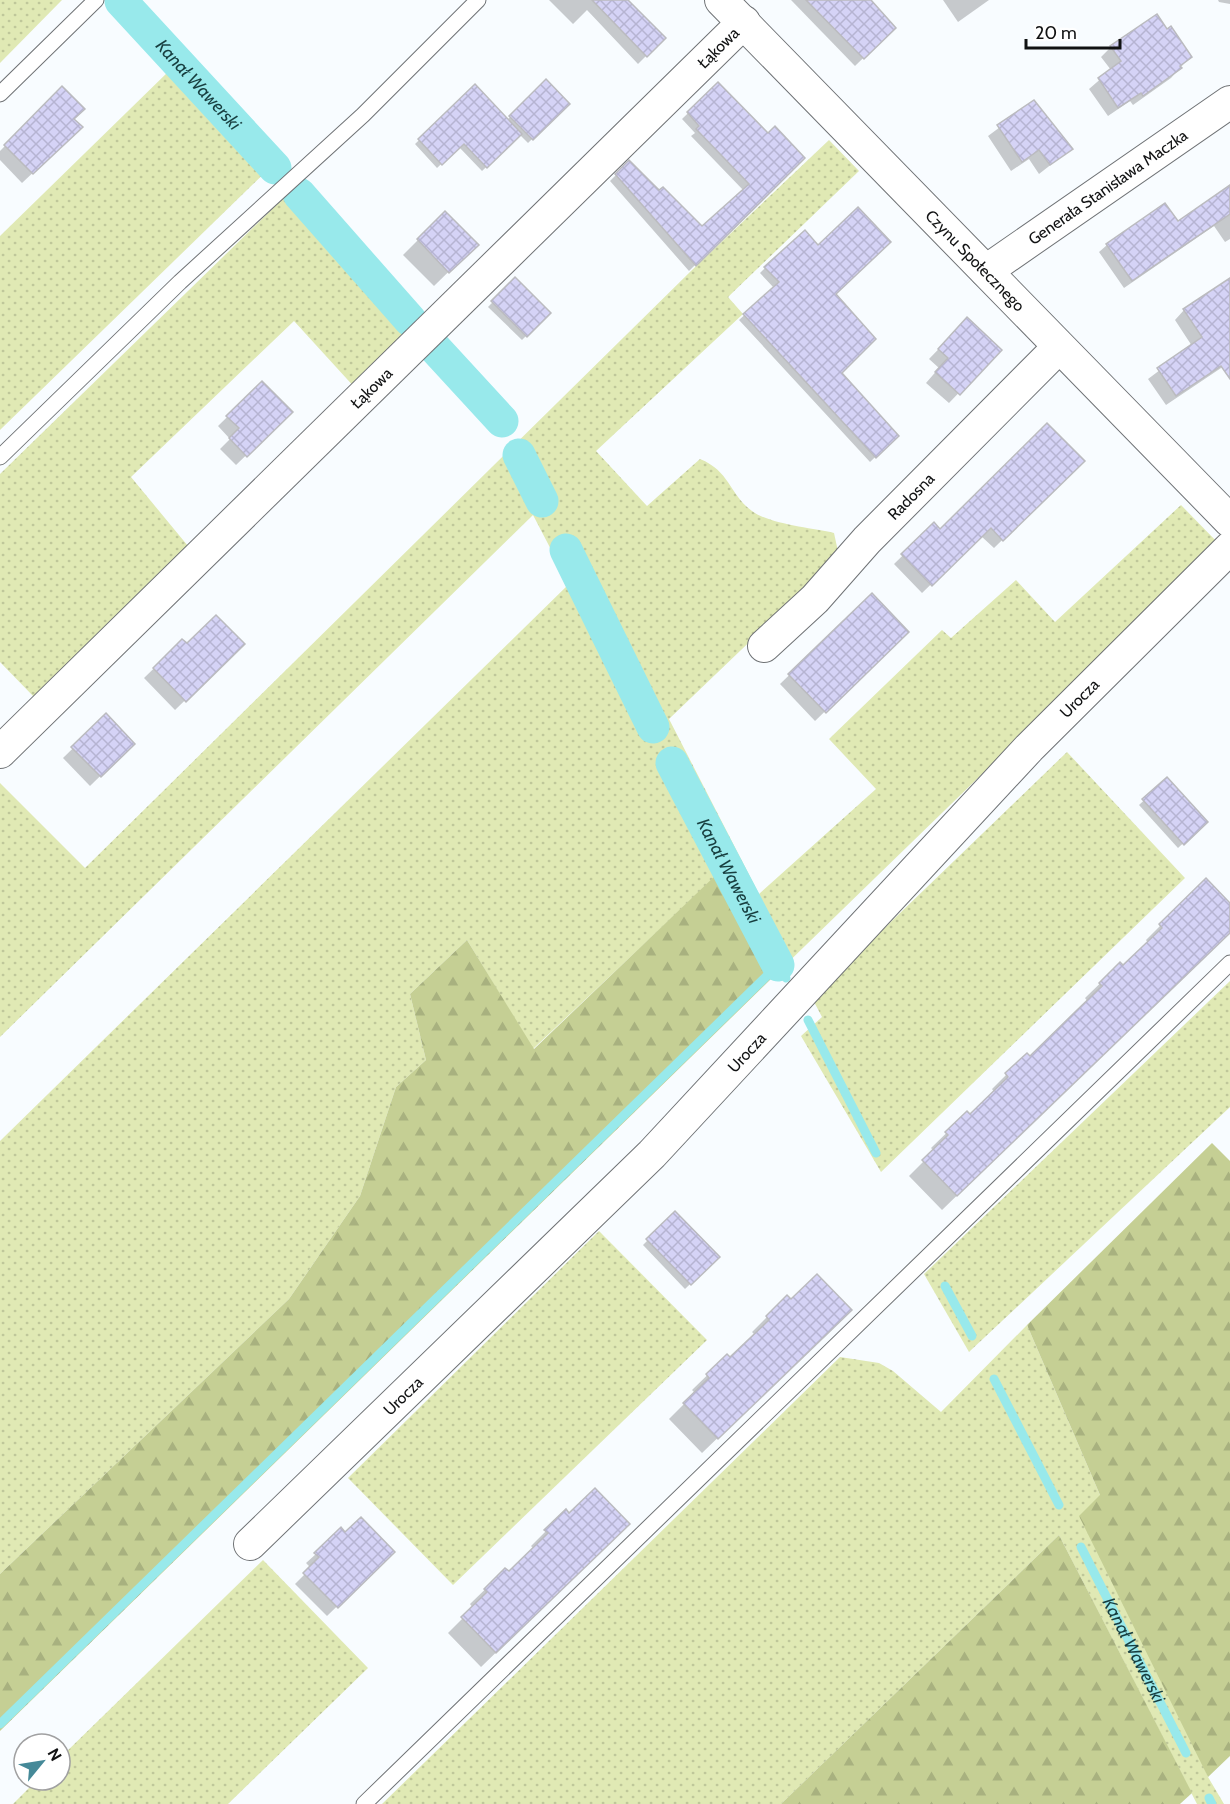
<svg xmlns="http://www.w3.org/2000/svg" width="1230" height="1804" font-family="Cabin,sans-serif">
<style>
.grass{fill:url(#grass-dots)}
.forest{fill:url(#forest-firs)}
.shadow{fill:#0003}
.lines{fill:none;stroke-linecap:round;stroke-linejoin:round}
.stream{stroke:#98e9eb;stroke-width:9}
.canal{stroke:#98e9eb;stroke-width:33}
.building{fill:url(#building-cross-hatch);stroke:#bbbbbf;stroke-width:1.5}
.lane-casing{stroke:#6f7275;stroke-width:17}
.street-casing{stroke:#6f7275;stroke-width:34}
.lane{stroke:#fff;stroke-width:15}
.street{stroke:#fff;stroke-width:32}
.labels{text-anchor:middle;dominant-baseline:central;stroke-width:4.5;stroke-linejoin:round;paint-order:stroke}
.street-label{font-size:16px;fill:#111213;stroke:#fff}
.water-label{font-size:18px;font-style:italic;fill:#173e3f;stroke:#fff}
</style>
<defs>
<pattern id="grass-dots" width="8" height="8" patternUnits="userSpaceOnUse" patternTransform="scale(1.5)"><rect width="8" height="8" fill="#e0e9b4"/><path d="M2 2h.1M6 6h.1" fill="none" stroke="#bfc79a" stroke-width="1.8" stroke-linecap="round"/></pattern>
<pattern id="forest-firs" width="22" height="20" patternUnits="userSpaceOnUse" patternTransform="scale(1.5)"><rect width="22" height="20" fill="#c5cf94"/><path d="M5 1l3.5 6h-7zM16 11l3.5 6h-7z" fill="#a8b17f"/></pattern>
<pattern id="building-cross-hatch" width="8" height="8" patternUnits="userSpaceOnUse" patternTransform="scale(1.5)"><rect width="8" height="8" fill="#d5d3f6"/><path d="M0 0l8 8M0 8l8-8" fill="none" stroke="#b6b4d2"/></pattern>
</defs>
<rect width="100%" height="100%" fill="#f8fcff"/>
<g class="grass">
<path d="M 0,0 L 62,0 L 0,63 Z"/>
<path d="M 113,0 L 137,0 L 280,158 L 0,430 L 0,236 L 170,70 L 108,5 Z"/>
<path d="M 829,140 L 859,171 L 728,297 L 743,314 L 596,451 L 647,506 L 700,459 C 730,471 729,494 752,511 C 769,524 812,528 834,533 L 839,556 L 669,719 L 759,894 L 876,789 L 829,739 L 942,630 L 951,638 L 1016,580 L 1055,622 L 1181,505 L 1219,544 L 772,978 L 718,874 L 533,1049 L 467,940 L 410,994 L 426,1060 L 396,1087 L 360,1196 L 289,1299 L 0,1574 L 0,1141 L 569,584 L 533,515 L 0,1037 L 0,783 L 85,868 L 691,271 Z"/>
<path d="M 301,181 L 423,320 L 357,390 L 294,321 L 131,477 L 188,546 L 34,697 L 0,662 L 0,474 Z"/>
<path d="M 1067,752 L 1185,878 L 881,1172 L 801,1036 L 822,1017 L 812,998 Z"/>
<path d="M 1230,981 L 1230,1107 L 969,1352 L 924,1274 Z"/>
<path d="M 599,1231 L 707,1340 L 453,1585 L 348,1478 Z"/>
<path d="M 1027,1325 L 1100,1495 L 1208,1777 L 1224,1804 L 1197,1804 L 1059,1535 L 781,1804 L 382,1804 L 840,1357 L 879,1363 L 893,1371 L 941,1412 Z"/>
<path d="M 263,1560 L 368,1668 L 228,1804 L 13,1804 L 37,1780 L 60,1780 L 60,1758 Z"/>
</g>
<g class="forest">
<path d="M 718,873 L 772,978 L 0,1731 L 0,1574 L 289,1299 L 360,1196 L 396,1087 L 426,1060 L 410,994 L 467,940 L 534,1049 Z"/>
<path d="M 1212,1143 L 1230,1161 L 1230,1756 L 1208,1777 L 1079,1516 L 1100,1495 L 1027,1325 Z"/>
<path d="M 1059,1535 L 1192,1793 L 1180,1804 L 781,1804 Z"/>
</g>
<g class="shadow">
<path d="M 549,0 L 626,0 L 664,38 L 638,64 L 587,10 L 573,24 Z"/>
<path d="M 791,0 L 871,0 L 894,28 L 855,66 Z"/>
<path d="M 943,0 L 989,0 L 958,22 Z"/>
<path d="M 1218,0 L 1230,0 L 1230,4 L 1219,2 Z"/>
<path d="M 1166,31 L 1190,57 L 1171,78 L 1133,105 L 1130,101 L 1108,116 L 1089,89 L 1111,70 L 1101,57 L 1111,47 Z"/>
<path d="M 546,81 L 568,104 L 528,143 L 520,135 L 482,171 L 459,147 L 437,168 L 415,144 L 475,86 L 507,120 Z"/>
<path d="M 718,84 L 768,135 L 803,158 L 689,271 L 610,181 L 629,162 L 702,228 L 744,191 L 691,136 L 695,133 L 682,119 Z"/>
<path d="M 62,88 L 72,119 L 71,137 L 22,183 L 0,160 L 0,151 Z"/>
<path d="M 1034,102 L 1071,149 L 1039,174 L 1029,159 L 1011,171 L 988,136 Z"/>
<path d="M 1230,186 L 1230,239 L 1225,242 L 1214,226 L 1124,288 L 1099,252 L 1107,245 L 1178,223 Z"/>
<path d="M 445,213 L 476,245 L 434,286 L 403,255 Z"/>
<path d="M 765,268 L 834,294 L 840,373 L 897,436 L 870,462 L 739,320 L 774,288 L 760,273 Z"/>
<path d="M 515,279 L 549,313 L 522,340 L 488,307 Z"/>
<path d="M 1230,302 L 1230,362 L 1166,405 L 1148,379 L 1192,346 L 1175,320 L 1184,310 Z"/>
<path d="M 958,329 L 1000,350 L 949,403 L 926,383 L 939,368 L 929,359 Z"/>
<path d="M 262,383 L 291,412 L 236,465 L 220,449 L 230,439 L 218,426 Z"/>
<path d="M 1083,461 L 994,548 L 981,536 L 922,593 L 894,564 L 934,525 L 940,531 Z"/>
<path d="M 872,595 L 907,632 L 815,721 L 780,684 Z"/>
<path d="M 182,641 L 187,645 L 243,644 L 175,710 L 144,678 Z"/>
<path d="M 106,716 L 133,744 L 90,786 L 63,758 Z"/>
<path d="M 1167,779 L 1206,822 L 1178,848 L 1139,805 Z"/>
<path d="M 1206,880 L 1230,905 L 1230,931 L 942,1210 L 909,1176 L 934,1151 L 931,1148 L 967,1113 L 970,1116 L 994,1092 L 992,1089 L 1006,1075 L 1030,1058 L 1088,1002 L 1085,998 L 1120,964 L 1123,967 L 1148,943 L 1146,940 Z"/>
<path d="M 675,1213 L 718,1257 L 685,1289 L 643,1245 Z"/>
<path d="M 787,1297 L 835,1325 L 702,1453 L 669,1419 L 695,1393 L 692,1390 L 727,1356 L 730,1359 L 755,1335 L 752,1332 Z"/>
<path d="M 546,1531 L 613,1539 L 481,1667 L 448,1633 L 473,1608 L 470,1604 L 505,1570 L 509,1573 L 534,1549 L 531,1546 Z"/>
<path d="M 345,1534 L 393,1552 L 327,1616 L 295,1584 L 311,1568 L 306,1563 L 316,1554 Z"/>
</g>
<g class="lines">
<g class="stream">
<path d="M 808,1020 L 876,1153"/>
<path d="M 945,1286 L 972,1336"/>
<path d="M 994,1379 L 1059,1505"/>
<path id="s1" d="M 1081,1547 L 1186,1753"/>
<path d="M 0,1724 L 778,965 L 786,978"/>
<path d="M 1209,1798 L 1212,1804"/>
</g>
<g class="canal">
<path id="s2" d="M 121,1 L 275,168"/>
<path d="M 299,194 L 410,320"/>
<path d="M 433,346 L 502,421"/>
<path d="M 519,455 L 542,501"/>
<path d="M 566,550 L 653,727"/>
<path id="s3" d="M 672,763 L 778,965"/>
</g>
</g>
<g class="building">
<path d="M 592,0 L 628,0 L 666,38 L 647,57 Z"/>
<path d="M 806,0 L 871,0 L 896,28 L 864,59 Z"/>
<path d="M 1157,14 L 1167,29 L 1171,26 L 1192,57 L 1180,66 L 1182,68 L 1143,96 L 1141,93 L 1118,108 L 1098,78 L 1121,61 L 1110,46 Z"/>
<path d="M 546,79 L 570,104 L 533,140 L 509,116 Z"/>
<path d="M 718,82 L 768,133 L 775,126 L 805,158 L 696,266 L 615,174 L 629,160 L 659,190 L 663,187 L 702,226 L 749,184 L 696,129 L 699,126 L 687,112 Z"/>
<path d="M 475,84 L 522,134 L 487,168 L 464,144 L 442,165 L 418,139 Z"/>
<path d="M 62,86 L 85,109 L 74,119 L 83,127 L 33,174 L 4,145 Z"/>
<path d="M 1034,100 L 1073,149 L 1050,165 L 1039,150 L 1022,162 L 997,125 Z"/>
<path d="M 1230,185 L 1230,214 L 1132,281 L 1106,244 L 1165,203 L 1178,221 Z"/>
<path d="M 858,207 L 891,242 L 836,294 L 876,339 L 842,373 L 899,436 L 876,458 L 743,314 L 779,282 L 764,267 L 805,230 L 818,245 Z"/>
<path d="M 445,211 L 479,245 L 449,273 L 417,239 Z"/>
<path d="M 515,277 L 551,313 L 527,337 L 491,301 Z"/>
<path d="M 1230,278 L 1230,379 L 1221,366 L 1176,396 L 1157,368 L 1202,337 L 1183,309 Z"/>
<path d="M 967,317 L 1002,350 L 960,395 L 935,372 L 948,358 L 938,349 Z"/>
<path d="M 262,381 L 293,412 L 247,457 L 229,438 L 239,428 L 226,416 Z"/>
<path d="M 1047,423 L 1085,461 L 1003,541 L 991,528 L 932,586 L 901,554 L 934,522 L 940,529 Z"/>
<path d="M 872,593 L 909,632 L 826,713 L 788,674 Z"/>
<path d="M 216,615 L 245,644 L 186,702 L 153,668 L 182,639 L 187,643 Z"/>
<path d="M 106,713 L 135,744 L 101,777 L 71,747 Z"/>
<path d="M 1167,777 L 1208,822 L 1184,845 L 1142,799 Z"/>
<path d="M 1206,878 L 1230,903 L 1230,933 L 957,1196 L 922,1160 L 948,1135 L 945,1132 L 967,1111 L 970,1114 L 1008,1077 L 1005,1073 L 1027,1053 L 1030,1056 L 1076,1011 L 1102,986 L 1099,983 L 1120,962 L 1123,965 L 1162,928 L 1159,924 Z"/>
<path d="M 675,1211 L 720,1257 L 691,1285 L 646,1239 Z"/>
<path d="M 817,1274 L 852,1310 L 718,1439 L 683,1403 L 709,1378 L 706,1374 L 727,1354 L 730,1357 L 769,1320 L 766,1316 L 787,1295 L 791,1299 Z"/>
<path d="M 595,1488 L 630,1524 L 496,1653 L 461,1617 L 487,1592 L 484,1589 L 505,1568 L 509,1571 L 548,1533 L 544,1530 L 566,1509 L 569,1513 Z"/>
<path d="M 361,1517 L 395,1552 L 338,1608 L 303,1573 L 319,1557 L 314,1553 L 341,1527 L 345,1532 Z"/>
</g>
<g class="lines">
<g class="lane-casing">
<g id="lane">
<path d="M 0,94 L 96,0"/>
<path d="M 0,457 L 180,282 L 363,115 L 478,0"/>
<path d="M 364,1804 L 1230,963"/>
</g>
</g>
<g class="street-casing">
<g id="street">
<path id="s4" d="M 721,0 L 1230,521"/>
<path id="s5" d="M 986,271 L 1230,102"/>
<path id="s6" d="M 764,646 L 815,599 L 867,540 L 1059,347"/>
<path id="s7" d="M 0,752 L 744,22"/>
<path id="s8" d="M 250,1544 L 652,1154 L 1029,748 L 1230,548"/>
</g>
</g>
<use href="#lane" class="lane"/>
<use href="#street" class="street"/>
</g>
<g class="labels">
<g class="street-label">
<text stroke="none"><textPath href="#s7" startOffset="1006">Łąkowa</textPath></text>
<text stroke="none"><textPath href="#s5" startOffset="148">Generała Stanisława Maczka</textPath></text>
<text stroke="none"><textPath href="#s4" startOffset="364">Czynu Społecznego</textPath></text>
<text stroke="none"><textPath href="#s7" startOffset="520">Łąkowa</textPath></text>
<text stroke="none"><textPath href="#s6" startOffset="210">Radosna</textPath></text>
<text stroke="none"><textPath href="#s8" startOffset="1185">Urocza</textPath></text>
<text stroke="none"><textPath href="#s8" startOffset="699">Urocza</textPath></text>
<text stroke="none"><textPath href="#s8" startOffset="213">Urocza</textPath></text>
</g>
<g class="water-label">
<text stroke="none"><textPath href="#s2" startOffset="114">Kanał Wawerski</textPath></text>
<text stroke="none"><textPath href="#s3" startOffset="122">Kanał Wawerski</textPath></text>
<text stroke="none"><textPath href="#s1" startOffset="116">Kanał Wawerski</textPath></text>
</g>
</g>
<g transform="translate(42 1762) rotate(60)"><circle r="28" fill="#ffffff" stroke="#a0a0a1" stroke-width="1.5"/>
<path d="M0-4.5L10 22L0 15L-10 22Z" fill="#458998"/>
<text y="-9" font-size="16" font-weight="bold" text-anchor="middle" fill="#111213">N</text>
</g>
<path d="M1026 39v9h94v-9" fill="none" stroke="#111213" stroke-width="3"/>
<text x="1035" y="39" font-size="18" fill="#111213" stroke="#ffffff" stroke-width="4.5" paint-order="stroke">20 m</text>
</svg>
